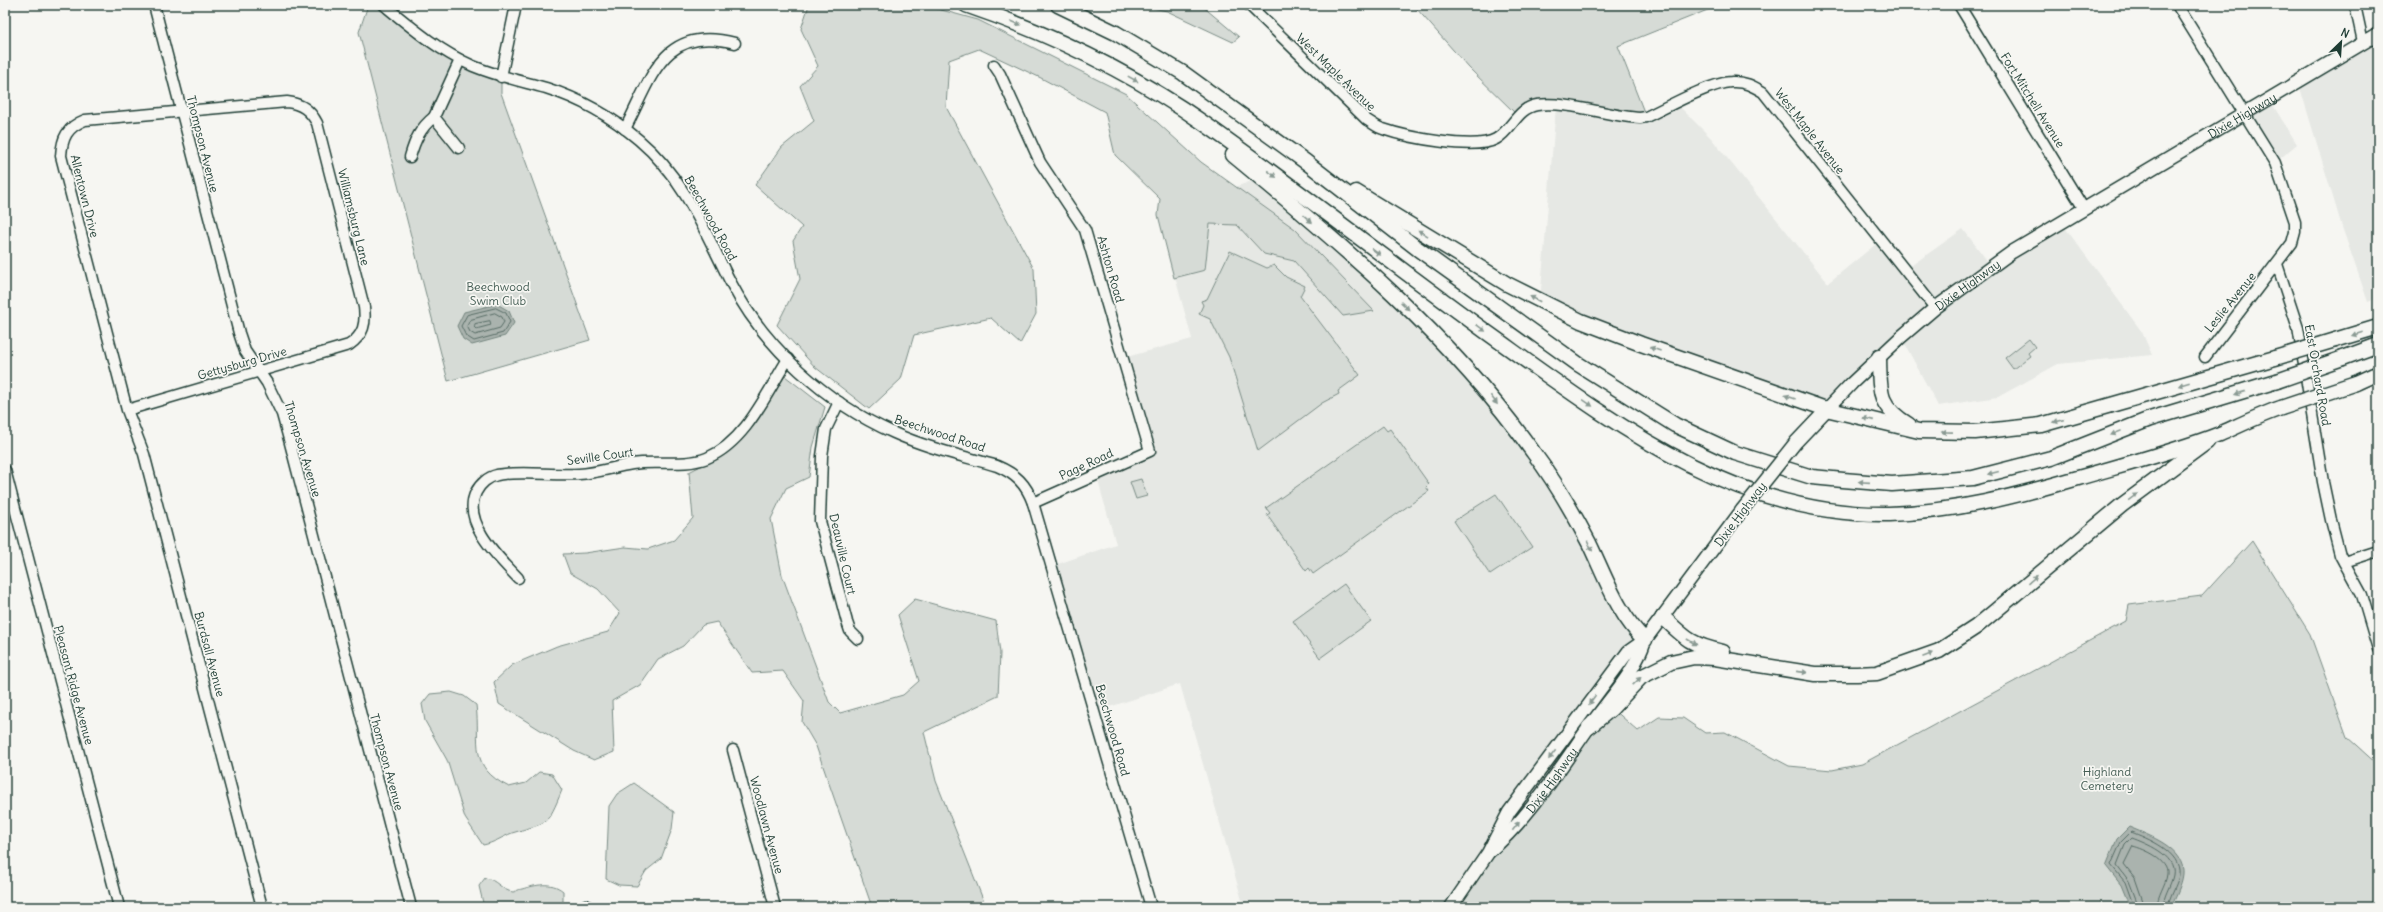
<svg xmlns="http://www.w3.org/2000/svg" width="2383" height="912" font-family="Delius,sans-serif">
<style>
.built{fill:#e6e8e4}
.green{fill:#d6dbd6;stroke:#7a8c85}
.water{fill:#aab3ae;stroke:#72847d}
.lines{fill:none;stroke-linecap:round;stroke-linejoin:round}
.shore{stroke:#576c65;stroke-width:1}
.minor-casing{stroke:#1f3d34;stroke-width:13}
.major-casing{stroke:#1f3d34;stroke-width:15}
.highway-casing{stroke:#1f3d34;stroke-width:17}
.minor{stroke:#f6f6f2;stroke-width:10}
.major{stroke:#f6f6f2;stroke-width:12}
.highway{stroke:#f6f6f2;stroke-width:14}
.major-bridge-casing{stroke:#1f3d34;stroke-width:15;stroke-linecap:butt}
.highway-bridge-casing{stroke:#1f3d34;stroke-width:17;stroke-linecap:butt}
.major-bridge{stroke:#f6f6f2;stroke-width:12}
.highway-bridge{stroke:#f6f6f2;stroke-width:14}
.oneway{fill:#8a9a93}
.labels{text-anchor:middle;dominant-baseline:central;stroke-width:3.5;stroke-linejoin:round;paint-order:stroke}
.street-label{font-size:12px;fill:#1f3d34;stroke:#f6f6f2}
.park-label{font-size:12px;fill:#445d54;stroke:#f6f6f2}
</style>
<rect width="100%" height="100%" fill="#f6f6f2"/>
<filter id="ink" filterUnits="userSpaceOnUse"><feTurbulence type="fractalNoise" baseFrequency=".025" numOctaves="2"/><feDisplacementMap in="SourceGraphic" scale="8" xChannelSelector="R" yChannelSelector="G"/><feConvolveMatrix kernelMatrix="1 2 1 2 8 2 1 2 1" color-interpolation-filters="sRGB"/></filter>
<g filter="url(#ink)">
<g class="built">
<path d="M 2378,34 L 2378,298 L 2368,302 L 2342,227 L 2298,81 Z"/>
<path d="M 2269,99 L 2297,144 L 2275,163 L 2245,114 Z"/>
<path d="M 1676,103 L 1711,138 L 1828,283 L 1881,240 L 1905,270 L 1963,229 L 1992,267 L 2061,222 L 2142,332 L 2152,355 L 2058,364 L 1998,397 L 1938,406 L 1901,337 L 1826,409 L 1540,302 L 1556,106 L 1631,117 Z"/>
<path d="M 1260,178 L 1385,287 L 1507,417 L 1645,640 L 1639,659 L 1451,907 L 1244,907 L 1180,684 L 1094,712 L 1052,566 L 1116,544 L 1096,474 L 1150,451 L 1123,358 L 1192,339 L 1158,215 Z"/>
</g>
<g class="green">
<path d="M 368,5 L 384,5 L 426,39 L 501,77 L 501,93 L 590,340 L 448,381 L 359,32 Z"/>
<path d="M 809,5 L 923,5 L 978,20 L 1126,94 L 1201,162 L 1295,229 L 1374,311 L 1343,316 L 1294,261 L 1264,254 L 1237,225 L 1210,224 L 1205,270 L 1174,278 L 1158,215 L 1160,199 L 1115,155 L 1105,112 L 1041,78 L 979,49 L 949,60 L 946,107 L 1034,269 L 1036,314 L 1020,344 L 991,318 L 914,335 L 901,379 L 869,409 L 815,367 L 777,325 L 800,279 L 793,241 L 802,227 L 755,185 L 782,147 L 814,121 L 800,86 L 818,66 L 801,29 Z"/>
<path d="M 1138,5 L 1201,5 L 1239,37 L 1233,42 L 1167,11 Z"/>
<path d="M 1418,5 L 1720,5 L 1618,46 L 1646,117 L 1543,105 L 1518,116 L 1469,68 L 1416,8 Z"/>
<path d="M 1230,251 L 1267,268 L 1274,265 L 1286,277 L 1305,286 L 1300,296 L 1360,375 L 1338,391 L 1339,394 L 1322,403 L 1258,451 L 1229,357 L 1210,319 L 1199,314 L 1203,305 L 1201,301 L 1207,299 Z"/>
<path d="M 2029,339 L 2035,347 L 2028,353 L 2030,356 L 2013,369 L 2005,358 Z"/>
<path d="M 785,376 L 825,407 L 813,447 L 809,477 L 786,488 L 771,519 L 782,575 L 829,702 L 840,713 L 903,695 L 919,681 L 898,615 L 915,599 L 996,621 L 1000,653 L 998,696 L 924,732 L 936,781 L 986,907 L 872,907 L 816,746 L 802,722 L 804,701 L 783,671 L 752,673 L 717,622 L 703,625 L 683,646 L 658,659 L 640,685 L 612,701 L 614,752 L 594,760 L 574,751 L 499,704 L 494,682 L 512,665 L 557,646 L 608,632 L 620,613 L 598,589 L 570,573 L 563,554 L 585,553 L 625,547 L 648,549 L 674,540 L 693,518 L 689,472 L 722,455 L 742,439 Z"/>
<path d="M 1383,426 L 1387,431 L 1390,429 L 1429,484 L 1426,487 L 1429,491 L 1313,574 L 1309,568 L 1306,571 L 1267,515 L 1270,513 L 1266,508 Z"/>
<path d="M 1141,479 L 1147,496 L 1136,499 L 1130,482 Z"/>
<path d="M 1496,494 L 1532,547 L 1490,575 L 1454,521 Z"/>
<path d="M 2252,541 L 2310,634 L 2347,737 L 2378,765 L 2378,907 L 1451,907 L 1574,750 L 1612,708 L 1638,731 L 1659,717 L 1683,718 L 1705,733 L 1725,732 L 1789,766 L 1832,770 L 1862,764 L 2126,621 L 2129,605 L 2202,596 Z"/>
<path d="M 1344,584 L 1371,621 L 1320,658 L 1293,621 Z"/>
<path d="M 451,692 L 464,696 L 476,705 C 481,743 467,766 509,787 L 526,783 L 539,772 L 552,774 L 562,790 C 547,827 548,822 512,833 C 502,837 494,843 483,845 L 465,818 L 447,760 L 425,721 L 422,704 L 430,694 Z"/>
<path d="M 634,783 L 674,812 L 672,829 L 661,859 L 646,871 L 637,886 L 619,885 L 606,879 L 609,806 L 617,794 Z"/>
<path d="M 485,878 C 496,879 502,891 513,892 C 515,892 519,889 522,889 C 536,885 551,881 563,891 L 563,907 L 484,907 L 479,886 Z"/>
</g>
<g class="water">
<path d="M 497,304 L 509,311 L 514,323 L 505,336 L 472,345 L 463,339 L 457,326 L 464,312 Z"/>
<path d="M 2129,827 C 2148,835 2186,848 2183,874 C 2182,885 2175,897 2171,907 L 2130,907 L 2121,885 L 2106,866 L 2117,839 Z"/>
</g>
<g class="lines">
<g class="shore">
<path d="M 496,308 L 506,313 L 510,322 L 503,333 L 474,341 L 466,336 L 461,326 L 467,315 Z"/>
<path d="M 495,313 L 502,317 L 504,322 L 500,328 L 475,335 L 470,332 L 467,326 L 470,320 Z"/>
<path d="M 490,321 L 491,325 L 476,329 L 474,327 L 475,324 Z"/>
<path d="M 2134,907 L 2125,882 L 2111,865 L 2121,842 L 2131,832 C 2147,838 2182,852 2179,875 C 2177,886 2169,896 2168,907"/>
<path d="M 2139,907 L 2129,881 L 2117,865 L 2125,845 L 2132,838 C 2145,843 2177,855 2173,875 C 2171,886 2163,896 2163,907"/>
<path d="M 2145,907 L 2135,878 L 2124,864 L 2133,846 C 2144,849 2169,859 2167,874 C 2166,885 2157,895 2157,907"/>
</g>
<g class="minor-casing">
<g id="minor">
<path d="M 154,5 L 239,333 L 245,351 L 267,383 L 282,414 L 290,443 L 411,907"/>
<path d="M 384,5 C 412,28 439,51 473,66 C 497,76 521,81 546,88 C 581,99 612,117 639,140 C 684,178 704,230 730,281 C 764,347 826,403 894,433 C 927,448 963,456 997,466 C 1016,474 1026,484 1033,503 L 1151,907"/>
<path d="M 1249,5 L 1367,120 C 1372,123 1378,128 1383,129 C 1406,137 1475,151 1496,139 C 1512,130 1517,108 1537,105 C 1569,101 1607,116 1640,118 L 1646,117 C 1667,107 1710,83 1731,82 C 1744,81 1753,86 1763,92 L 1935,308"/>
<path d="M 1959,5 L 2084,209"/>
<path d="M 2177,5 L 2275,163 L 2295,222 L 2295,232 L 2292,243 L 2205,357"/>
<path d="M 2355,5 L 2363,42"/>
<path d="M 994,65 L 1000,74 L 1040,162 L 1085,230 L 1150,451 L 1033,503"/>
<path d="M 501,77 L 516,5"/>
<path d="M 625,129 C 652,77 663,24 735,43"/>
<path d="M 459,148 L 434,117 L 460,60"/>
<path d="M 410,157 C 415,140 420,128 434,117"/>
<path d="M 2277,264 L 2298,328 L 2323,482 L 2331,520 L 2340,555 L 2362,595 L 2378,649"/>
<path d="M 839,402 L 826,429 L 822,456 L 820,521 L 847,622 L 850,631 L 858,639"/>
<path d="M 127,410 L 349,345 C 364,335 366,323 364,307 L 317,123 C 310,110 302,104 287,102 L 85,120 C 67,127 62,138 61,156 L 127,410 L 144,454 L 262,907"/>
<path d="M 5,470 L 119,907"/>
<path d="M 2344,562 L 2378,551"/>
<path d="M 518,578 C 499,558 461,522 476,492 C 480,484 488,477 497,475 C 523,470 552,476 579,474 C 597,473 614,467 632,464 C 656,460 684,467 707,458 C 746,442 767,392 788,359"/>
<path d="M 733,750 L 775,907"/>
<path d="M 585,907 L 586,905"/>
</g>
</g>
<g class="major-casing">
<g id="major">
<path id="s1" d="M 1796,442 L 1852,383 L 1901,337 L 1935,308 L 2012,252 L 2378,34"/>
<path id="s2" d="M 1490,851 C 1529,818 1560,768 1589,727 C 1609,699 1635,673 1645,640"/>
<path d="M 1451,907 L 1488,853 L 1509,812 L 1628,652 L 1645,640 L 1742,510"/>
</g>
</g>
<g class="highway-casing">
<g id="highway">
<path d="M 966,5 C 1051,34 1131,72 1205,124 C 1300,191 1391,263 1485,331 C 1607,418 1731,517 1889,514 C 1955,512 2016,496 2078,478 C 2126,464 2174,452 2220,434 C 2240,425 2260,415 2281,408"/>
<path d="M 1058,5 L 1116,33 L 1183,73 L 1306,162 L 1418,249 L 1578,364 L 1675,425 L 1735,453 L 1812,477 L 1843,480 L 1892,484 L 1973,478 L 2051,458 L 2150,419 L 2277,381"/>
<path d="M 1233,155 C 1341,244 1452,337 1533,452 C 1554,480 1573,512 1589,543 C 1605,576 1618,615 1645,640"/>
<path d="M 1356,192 L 1507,284 L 1581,321 L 1641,344 L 1826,409 L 1919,431 L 1975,432 L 2041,425 L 2275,358"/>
<path d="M 2335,340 L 2378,327"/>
<path d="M 1879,357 C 1880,391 1877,406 1909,425"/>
<path d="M 2343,358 L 2378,345"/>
<path d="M 2356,383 L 2378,373"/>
<path d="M 1663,617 C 1686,639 1691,645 1723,652"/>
<path d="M 1589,727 L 1612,708 L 1641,677 L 1671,662 L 1694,657 L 1715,658 L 1815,674 L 1857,674 L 1877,673 L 1939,651 L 1976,627 L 2122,505 L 2207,442"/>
</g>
</g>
<use href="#minor" class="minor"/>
<use href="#major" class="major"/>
<use href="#highway" class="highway"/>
<g class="major-bridge-casing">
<path id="major-bridge" d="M 1742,510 L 1796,442"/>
</g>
<g class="highway-bridge-casing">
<g id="highway-bridge">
<path d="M 2275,358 L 2335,340"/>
<path d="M 2277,381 L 2343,358"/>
<path d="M 2281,408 L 2356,383"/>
</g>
</g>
<use href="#major-bridge" class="major-bridge"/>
<use href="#highway-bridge" class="highway-bridge"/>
</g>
<defs><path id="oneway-solid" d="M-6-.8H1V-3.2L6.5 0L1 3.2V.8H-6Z"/></defs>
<g class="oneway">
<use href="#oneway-solid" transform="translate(1016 23) rotate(23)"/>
<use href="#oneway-solid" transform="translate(1133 79) rotate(29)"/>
<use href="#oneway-solid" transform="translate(1272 174) rotate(37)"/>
<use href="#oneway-solid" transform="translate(1308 219) rotate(41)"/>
<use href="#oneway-solid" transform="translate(1423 233) rotate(-149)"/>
<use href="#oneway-solid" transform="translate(1376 252) rotate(36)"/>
<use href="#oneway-solid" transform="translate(1535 299) rotate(-152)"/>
<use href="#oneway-solid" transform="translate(1405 306) rotate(44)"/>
<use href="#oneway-solid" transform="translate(1481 328) rotate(36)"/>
<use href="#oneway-solid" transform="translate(2357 334) rotate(162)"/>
<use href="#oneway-solid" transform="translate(1655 349) rotate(-161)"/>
<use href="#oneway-solid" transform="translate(2184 384) rotate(163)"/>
<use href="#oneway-solid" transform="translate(2240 393) rotate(163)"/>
<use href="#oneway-solid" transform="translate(1790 397) rotate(-160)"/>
<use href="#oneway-solid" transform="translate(1494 400) rotate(53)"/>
<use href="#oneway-solid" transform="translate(1588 403) rotate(34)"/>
<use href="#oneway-solid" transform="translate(1868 419) rotate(-167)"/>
<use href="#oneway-solid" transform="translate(2059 421) rotate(167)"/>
<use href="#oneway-solid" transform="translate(1947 432) rotate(-179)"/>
<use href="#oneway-solid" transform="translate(2116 433) rotate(158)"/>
<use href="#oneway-solid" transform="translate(1993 473) rotate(166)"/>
<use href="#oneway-solid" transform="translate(1864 482) rotate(-176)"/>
<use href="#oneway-solid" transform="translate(2133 497) rotate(-36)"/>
<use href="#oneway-solid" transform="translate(1590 546) rotate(64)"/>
<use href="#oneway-solid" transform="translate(2033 579) rotate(-40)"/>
<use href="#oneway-solid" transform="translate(1692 642) rotate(30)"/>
<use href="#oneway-solid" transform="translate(1928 655) rotate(-21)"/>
<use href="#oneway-solid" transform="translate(1802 672) rotate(6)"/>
<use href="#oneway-solid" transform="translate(1637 681) rotate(-44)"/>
<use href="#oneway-solid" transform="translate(1592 700) rotate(126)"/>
<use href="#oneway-solid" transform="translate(1552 755) rotate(127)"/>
<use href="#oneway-solid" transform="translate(1516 826) rotate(-53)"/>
</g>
</g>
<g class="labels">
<g class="street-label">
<text transform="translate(1336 72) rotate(44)">West Maple Avenue</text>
<text transform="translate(2033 100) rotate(58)">Fort Mitchell Avenue</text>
<text stroke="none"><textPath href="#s1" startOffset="556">Dixie Highway</textPath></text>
<text transform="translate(1810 131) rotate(52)">West Maple Avenue</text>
<text transform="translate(203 144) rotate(76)">Thompson Avenue</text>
<text transform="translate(85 196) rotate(76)">Allentown Drive</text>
<text transform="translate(354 217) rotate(76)">Williamsburg Lane</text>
<text transform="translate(711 218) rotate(61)">Beechwood Road</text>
<text transform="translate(1111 269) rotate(74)">Ashton Road</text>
<text stroke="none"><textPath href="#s1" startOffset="233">Dixie Highway</textPath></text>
<text transform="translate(2230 302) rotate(-51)">Leslie Avenue</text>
<text transform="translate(242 363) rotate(-16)">Gettysburg Drive</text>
<text transform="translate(2318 375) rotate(80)">East Orchard Road</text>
<text transform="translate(940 433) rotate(18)">Beechwood Road</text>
<text transform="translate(303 449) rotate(73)">Thompson Avenue</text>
<text transform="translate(600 456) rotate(-8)">Seville Court</text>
<text transform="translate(1086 464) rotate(-25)">Page Road</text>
<text transform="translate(1740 514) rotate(-53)">Dixie Highway</text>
<text transform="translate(843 554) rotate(77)">Deauville Court</text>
<text transform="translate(210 654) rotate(75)">Burdsall Avenue</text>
<text transform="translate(74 685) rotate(75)">Pleasant Ridge Avenue</text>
<text transform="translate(1113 730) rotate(74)">Beechwood Road</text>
<text transform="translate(387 762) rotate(75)">Thompson Avenue</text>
<text stroke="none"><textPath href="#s2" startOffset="94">Dixie Highway</textPath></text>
<text transform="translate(767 825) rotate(75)">Woodlawn Avenue</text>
</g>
<g class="park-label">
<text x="498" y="286">Beechwood<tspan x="498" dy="14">Swim Club</tspan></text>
<text x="2107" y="771">Highland<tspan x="2107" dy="14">Cemetery</tspan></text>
</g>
</g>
<rect width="2383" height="912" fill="none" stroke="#f6f6f2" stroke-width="20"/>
<rect x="10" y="10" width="2363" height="892" fill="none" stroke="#1f3d34" stroke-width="1.5" filter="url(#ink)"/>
<g transform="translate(2341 42) rotate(25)" stroke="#f6f6f2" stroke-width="3" paint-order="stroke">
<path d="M0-3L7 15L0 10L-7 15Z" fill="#1f3d34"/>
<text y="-6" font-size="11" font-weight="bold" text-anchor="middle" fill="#1f3d34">N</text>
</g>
</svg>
